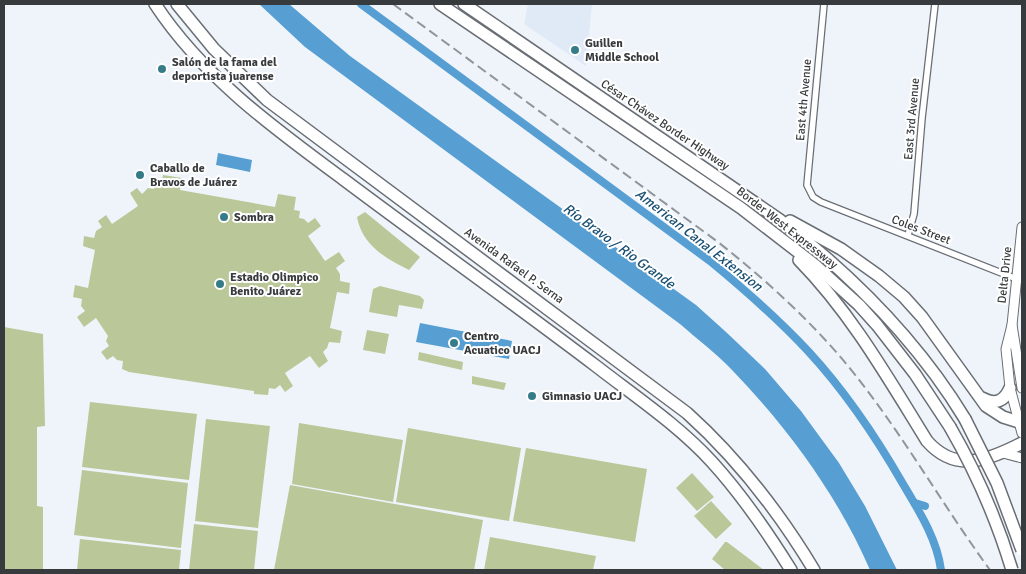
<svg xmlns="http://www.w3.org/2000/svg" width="1026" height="574" font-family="Signika,sans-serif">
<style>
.built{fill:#e0eaf7}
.green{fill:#bac798}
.water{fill:#579fd2}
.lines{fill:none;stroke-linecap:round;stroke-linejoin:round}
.canal{stroke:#579fd2;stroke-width:8}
.street-casing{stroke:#696e74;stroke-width:8}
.secondary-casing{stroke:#696e74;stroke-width:11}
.highway-casing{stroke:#696e74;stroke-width:14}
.street{stroke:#fff;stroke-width:5.5}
.secondary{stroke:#fff;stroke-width:9}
.highway{stroke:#fff;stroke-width:11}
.rail{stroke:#919599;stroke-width:2;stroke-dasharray:10 5;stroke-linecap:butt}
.highway-bridge-casing{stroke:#696e74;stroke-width:14;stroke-linecap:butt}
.highway-bridge{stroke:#fff;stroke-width:11}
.poi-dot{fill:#357b88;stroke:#fff;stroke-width:2}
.labels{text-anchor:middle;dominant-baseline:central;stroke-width:4;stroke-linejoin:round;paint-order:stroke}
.poi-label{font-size:12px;font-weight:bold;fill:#383b3d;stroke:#fff;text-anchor:start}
.street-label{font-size:12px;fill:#383b3d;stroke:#fff}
.water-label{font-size:14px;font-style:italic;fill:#194f72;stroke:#fff}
</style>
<rect width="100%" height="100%" fill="#eff4fb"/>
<path class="built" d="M 528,4 L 592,4 L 586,66 L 524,24 Z"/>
<g class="green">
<path d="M 163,175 L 182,178 L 180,190 L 275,207 L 278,194 L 296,197 L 294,210 L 300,211 L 299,218 L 304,219 L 308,223 L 315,218 L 321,226 L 308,236 L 325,261 L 339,252 L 345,261 L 336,268 L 340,274 L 340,281 L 350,283 L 349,294 L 337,292 L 330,328 L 342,331 L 340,343 L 329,342 L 327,348 L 323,352 L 328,361 L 319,368 L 310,356 L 285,373 L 293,386 L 285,392 L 280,385 L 275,389 L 269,388 L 268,395 L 254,394 L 254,391 L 129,372 L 122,369 L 123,361 L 117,360 L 113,356 L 107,360 L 101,352 L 109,346 L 106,341 L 108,336 L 96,318 L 84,327 L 77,317 L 85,311 L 81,306 L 82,299 L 73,297 L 75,285 L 88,288 L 95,250 L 83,246 L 84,236 L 94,238 L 96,231 L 102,227 L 98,221 L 106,215 L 112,224 L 138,206 L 130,193 L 137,188 L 142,194 L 148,188 L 154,189 L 155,185 L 161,186 Z"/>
<path d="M 365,212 L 420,257 L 409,270 C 385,258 362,245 357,217 Z"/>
<path d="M 380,286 L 420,296 L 424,300 L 422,309 L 399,305 L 397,317 L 369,312 L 373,289 Z"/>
<path d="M 4,327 L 43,334 L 45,426 L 37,427 L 37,506 L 43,507 L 43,570 L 4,570 Z"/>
<path d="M 367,330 L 389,334 L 385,354 L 363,350 Z"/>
<path d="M 419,352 L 463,362 L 462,370 L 418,360 Z"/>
<path d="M 472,376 L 506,383 L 504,390 L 472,384 Z"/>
<path d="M 90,402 L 197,414 L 189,480 L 82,467 Z"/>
<path d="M 206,419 L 270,426 L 258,528 L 195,521 Z"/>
<path d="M 299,423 L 403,440 L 393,502 L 292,484 Z"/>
<path d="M 408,428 L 521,448 L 509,521 L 396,502 Z"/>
<path d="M 526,448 L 647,469 L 635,542 L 513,521 Z"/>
<path d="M 82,470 L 188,483 L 181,548 L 74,535 Z"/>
<path d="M 692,473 L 714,497 L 697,511 L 676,488 Z"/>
<path d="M 290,485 L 483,520 L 474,570 L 274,570 Z"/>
<path d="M 711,501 L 732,524 L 716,539 L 694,516 Z"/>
<path d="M 194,524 L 258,531 L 254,570 L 189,570 Z"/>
<path d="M 490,537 L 596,556 L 593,570 L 484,570 Z"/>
<path d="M 80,539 L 181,550 L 179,570 L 77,570 Z"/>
<path d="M 725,542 L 727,542 L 764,570 L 725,570 L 712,559 Z"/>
</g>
<g class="water">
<path d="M 259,4 L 289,4 L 350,56 L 696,305 L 726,332 L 765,369 L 801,411 L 839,463 L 865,506 L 897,570 L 870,570 C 838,496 788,428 732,370 C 716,353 697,339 680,324 L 305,47 Z"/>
<path d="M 218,153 L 252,160 L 250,172 L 216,165 Z"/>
<path d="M 420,323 L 512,341 L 509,359 L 416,342 Z"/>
</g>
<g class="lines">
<g class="canal">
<path d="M 361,4 L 710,261 C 744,289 777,318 808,351 C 845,391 876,437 903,484 C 919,511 937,539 941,570"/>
<path d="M 915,503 L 925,506"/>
</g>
<g class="street-casing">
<g id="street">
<path d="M 824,4 L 807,185 L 813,197 L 821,202 L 1022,281"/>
<path d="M 908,235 L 914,214 L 922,118 L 935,4"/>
</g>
</g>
<g class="secondary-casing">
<g id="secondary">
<path d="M 1022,227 L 1012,325 L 1006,349 L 1010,388 L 1022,433"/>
<path d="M 1012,325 L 1022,388"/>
<path d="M 1003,453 L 1022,458"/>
</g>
</g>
<g class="highway-casing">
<g id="highway">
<path d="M 155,4 C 202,76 275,129 343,179 C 427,242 513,303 596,366 C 636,397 678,425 712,462 C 742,495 768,533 791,570"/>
<path d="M 177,4 L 214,49 L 267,100 L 687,413 C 738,459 779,512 814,570"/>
<path d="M 440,4 L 741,208 L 815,265 L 859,305 L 877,325 L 915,374 L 950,427"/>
<path d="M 464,4 L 780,220 C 853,276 917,340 965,419"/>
<path d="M 790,221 L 841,249 L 879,276 L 904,297 L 922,317 L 986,406 L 1003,417 L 1019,422"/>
<path d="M 799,260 C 851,313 888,378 927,441 C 956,474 989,460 1022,443"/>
<path d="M 982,398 C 995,405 1004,402 1010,388"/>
</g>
</g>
<use href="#street" class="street"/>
<use href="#secondary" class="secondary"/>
<use href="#highway" class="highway"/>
<path class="rail" d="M 393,4 L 718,242 C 761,276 801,312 837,353 C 895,420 938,499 990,570"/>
<g class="highway-bridge-casing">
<g id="highway-bridge">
<path d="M 965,419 L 997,483 L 1022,550"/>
<path d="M 950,427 C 976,472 997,520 1012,570"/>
</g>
</g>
<use href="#highway-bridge" class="highway-bridge"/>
</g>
<g class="poi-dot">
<circle cx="575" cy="50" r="5"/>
<circle cx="162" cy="69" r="5"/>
<circle cx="140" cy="175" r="5"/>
<circle cx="224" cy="217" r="5"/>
<circle cx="220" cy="284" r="5"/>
<circle cx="454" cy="343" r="5"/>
<circle cx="532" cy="396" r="5"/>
</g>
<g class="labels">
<g class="poi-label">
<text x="585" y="43">Guillen<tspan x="585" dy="14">Middle School</tspan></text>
<text x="172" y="62">Salón de la fama del<tspan x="172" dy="14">deportista juarense</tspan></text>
<text x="150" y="168">Caballo de<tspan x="150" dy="14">Bravos de Juárez</tspan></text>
<text x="234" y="217">Sombra</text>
<text x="230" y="277">Estadio Olimpico<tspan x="230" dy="14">Benito Juárez</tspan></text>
<text x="464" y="336">Centro<tspan x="464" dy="14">Acuatico UACJ</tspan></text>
<text x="542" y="396">Gimnasio UACJ</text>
</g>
<g class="street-label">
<text transform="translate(804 100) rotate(-85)">East 4th Avenue</text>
<text transform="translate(912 119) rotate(-85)">East 3rd Avenue</text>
<text transform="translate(665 125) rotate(34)">César Chávez Border Highway</text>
<text transform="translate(787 228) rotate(38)">Border West Expressway</text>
<text transform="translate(921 230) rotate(21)">Coles Street</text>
<text transform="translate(514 266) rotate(36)">Avenida Rafael P. Serna</text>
<text transform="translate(1005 275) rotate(-84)">Delta Drive</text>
</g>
<g class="water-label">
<text transform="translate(699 240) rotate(38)">American Canal Extension</text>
<text transform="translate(619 246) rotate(36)">Río Bravo / Rio Grande</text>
</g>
</g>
<rect width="1026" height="574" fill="none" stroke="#383b3d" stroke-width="10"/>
</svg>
